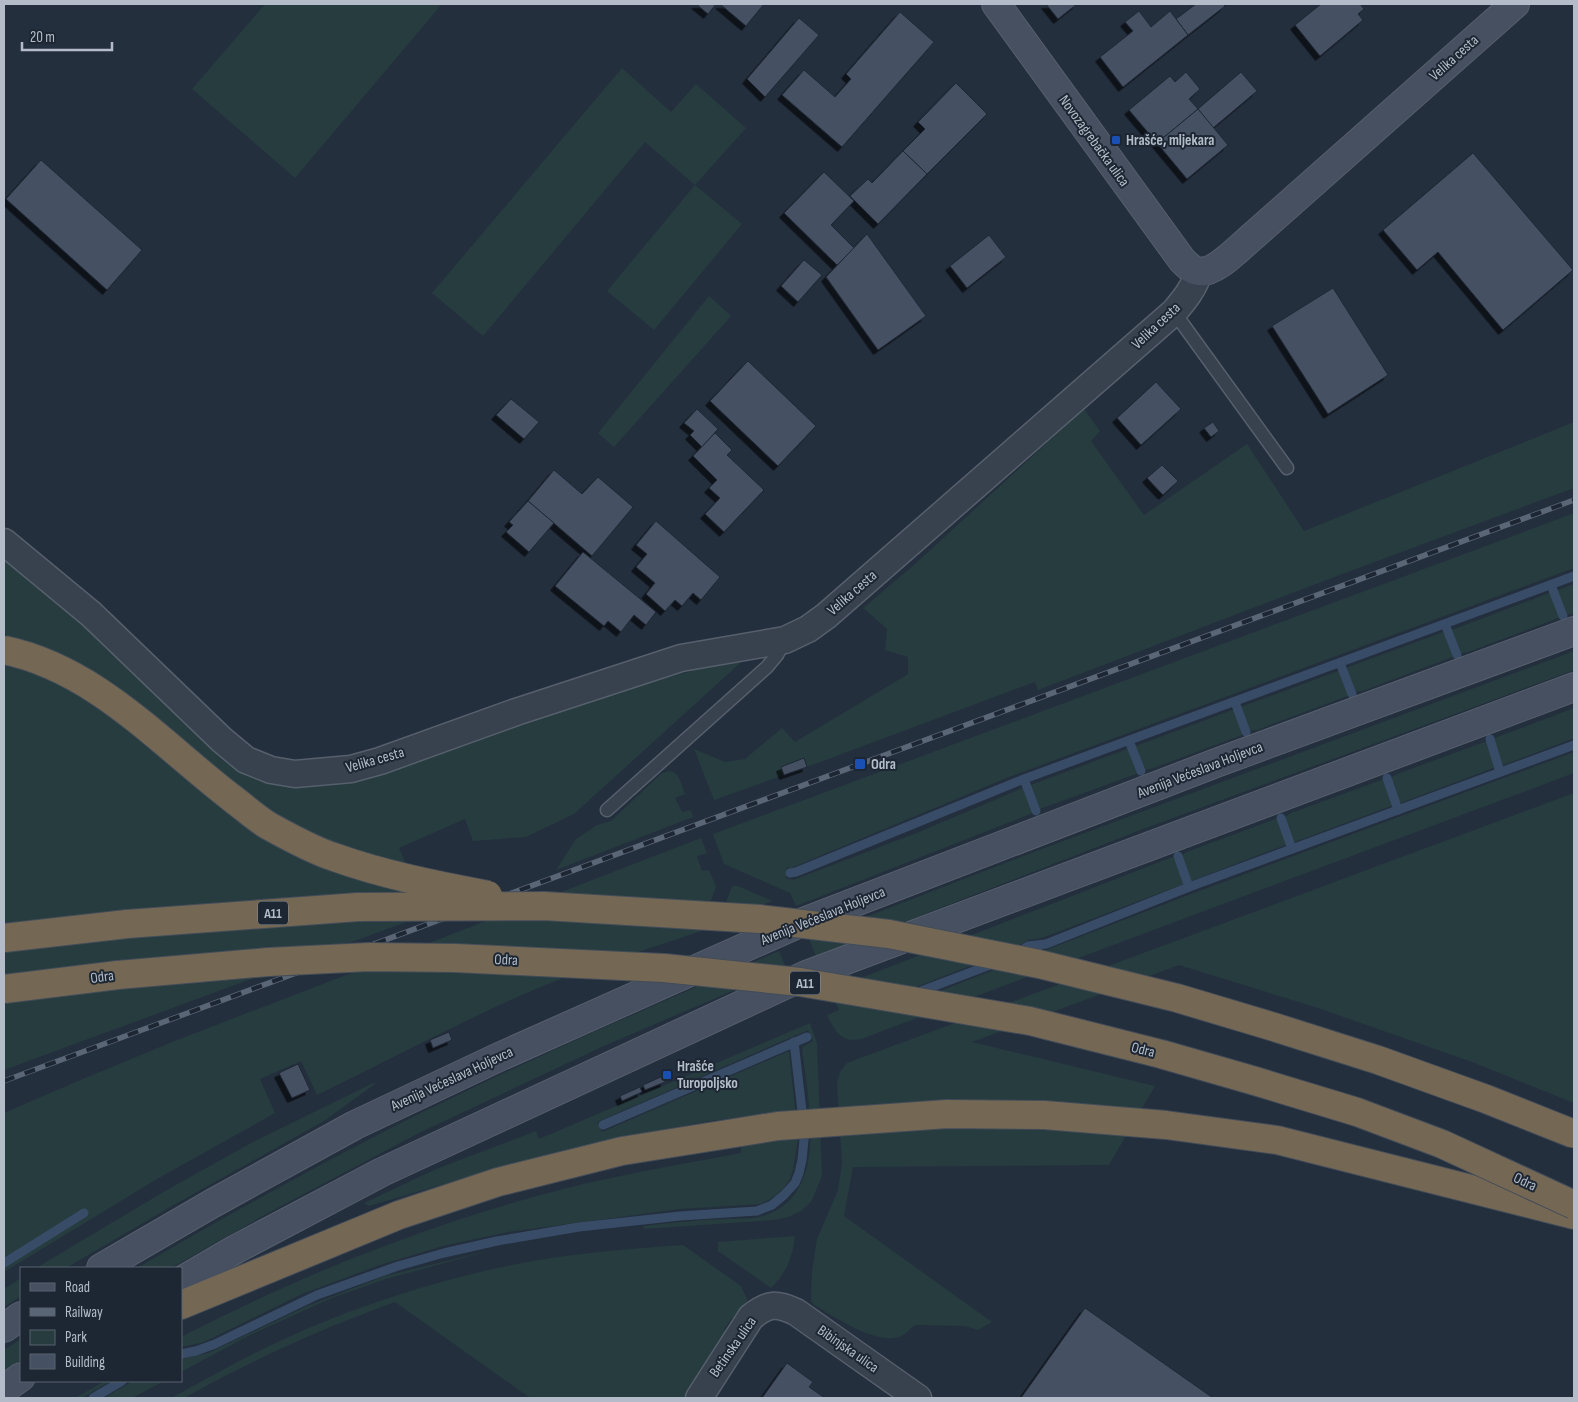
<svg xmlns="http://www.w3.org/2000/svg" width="1578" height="1402" font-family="'Sofia Sans Condensed',sans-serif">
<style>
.green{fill:#263c3f}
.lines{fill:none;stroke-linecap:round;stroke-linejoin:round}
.stream{stroke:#394c67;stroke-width:9}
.building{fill:#455162;stroke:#1f2835;filter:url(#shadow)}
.service-casing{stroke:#565f6c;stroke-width:15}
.minor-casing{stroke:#565f6c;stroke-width:29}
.secondary-casing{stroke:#565f6c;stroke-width:30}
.motorway-casing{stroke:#434c59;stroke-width:30}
.service{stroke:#38414e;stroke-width:12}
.minor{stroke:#38414e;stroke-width:26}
.secondary{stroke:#465061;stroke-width:28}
.motorway{stroke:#746855;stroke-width:28}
.rail-casing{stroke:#5a6575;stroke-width:5.5}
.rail{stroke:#1d2633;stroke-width:4;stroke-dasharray:11;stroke-linecap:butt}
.motorway-bridge-casing{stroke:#434c59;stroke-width:30;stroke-linecap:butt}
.motorway-bridge{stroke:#746855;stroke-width:28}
.transit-dot{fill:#1a4fb4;stroke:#1d2633;stroke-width:2}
.labels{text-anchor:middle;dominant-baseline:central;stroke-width:4;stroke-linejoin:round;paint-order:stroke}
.shield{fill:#1d2633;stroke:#878f9c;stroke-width:1}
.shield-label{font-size:14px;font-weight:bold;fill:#b4bcc9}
.street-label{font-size:15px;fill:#b4bcc9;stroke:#1d2633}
.poi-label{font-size:15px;font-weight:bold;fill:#b4bcc9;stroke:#1d2633;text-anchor:start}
</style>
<defs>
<filter id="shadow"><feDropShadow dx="-4.5" dy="4.5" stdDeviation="0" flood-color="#0009"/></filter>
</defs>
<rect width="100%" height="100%" fill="#242f3e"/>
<g class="green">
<path d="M 265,4 L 442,4 L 295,178 L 192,89 Z"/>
<path d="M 622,68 L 671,112 L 696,84 L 746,128 L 695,185 L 742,224 L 654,330 L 607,291 L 695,185 L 645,142 L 483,336 L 432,293 Z"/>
<path d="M 709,296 L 731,316 L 614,447 L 598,433 Z"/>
<path d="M 1084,409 L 1100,431 L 1091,441 L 1144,515 L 1247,444 L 1304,531 L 1574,422 L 1574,488 L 1329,579 L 1038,690 L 1035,682 L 807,767 L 804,758 L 781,767 L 784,775 L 714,800 L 694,749 L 725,762 L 745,759 L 782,728 L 795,742 L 908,674 L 908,657 L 885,650 L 887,629 L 863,608 L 915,564 Z"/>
<path d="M 1574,513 L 1574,568 L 1009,777 L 791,868 L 787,867 L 786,878 L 793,880 L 919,832 L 1025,787 L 1033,813 L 796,906 L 790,893 L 724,864 L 713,834 Z"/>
<path d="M 4,553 L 87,623 L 242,770 L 262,781 L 283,784 L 365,777 L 627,689 L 749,655 L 574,814 L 526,837 L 473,841 L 465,819 L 399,848 L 428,914 L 4,1070 Z"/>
<path d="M 1574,584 L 1574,613 L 1565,615 L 1555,591 Z"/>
<path d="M 1552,592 L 1561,617 L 1468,652 L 1459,654 L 1454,647 L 1449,631 Z"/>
<path d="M 1446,631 L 1455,656 L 1363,691 L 1353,692 L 1349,686 L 1343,669 Z"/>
<path d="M 1574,651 L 1574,670 L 1146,828 L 816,956 L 809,939 L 1023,856 Z"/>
<path d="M 1341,670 L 1350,695 L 1257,730 L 1248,731 L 1244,724 L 1238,708 Z"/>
<path d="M 1574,708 L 1574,738 L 1501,766 L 1492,743 L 1495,738 Z"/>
<path d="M 1235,709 L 1245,734 L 1151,769 L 1143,770 L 1138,764 L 1133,747 Z"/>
<path d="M 1487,741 L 1489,744 L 1496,767 L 1398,804 L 1389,779 L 1397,774 Z"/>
<path d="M 1130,748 L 1139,773 L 1037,810 L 1028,786 Z"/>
<path d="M 1574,752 L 1574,773 L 861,1039 C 841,1043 835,1031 827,1015 L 839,1010 L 830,990 L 1175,856 L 1186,883 L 1042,938 L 1028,940 L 1013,949 L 901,993 L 909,1003 L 1017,961 L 1032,952 L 1046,950 L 1186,896 Z"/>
<path d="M 670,771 C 680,773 682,786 685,794 L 675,798 L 682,812 L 691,810 L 693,817 L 556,870 L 576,839 L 597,825 L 611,821 L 662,773 Z"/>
<path d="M 1384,779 L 1394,805 L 1292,843 L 1283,818 L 1291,813 Z"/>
<path d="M 1574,793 L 1574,1103 L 1472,1062 L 1318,1008 L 1179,965 L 972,1042 L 1155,1086 L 1109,1165 L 853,1167 L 844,1216 L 992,1322 L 978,1330 L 965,1326 L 915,1325 C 911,1328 907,1333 903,1335 C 879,1348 835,1317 814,1305 L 811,1301 L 812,1271 L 817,1239 L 838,1190 L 842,1163 L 837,1084 L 840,1072 L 847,1063 Z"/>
<path d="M 1278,818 L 1282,824 L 1288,844 L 1191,881 L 1180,856 L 1189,851 Z"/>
<path d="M 701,838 L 707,853 L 697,856 L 702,871 L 709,870 L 716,886 L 701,931 C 641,952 580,969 522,995 C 452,1026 385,1062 317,1095 L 301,1061 L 260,1079 L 275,1113 L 157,1179 L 4,1272 L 4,1113 L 71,1084 L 172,1042 Z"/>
<path d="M 732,886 L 738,886 L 772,901 L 718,924 Z"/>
<path d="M 779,951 L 786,968 L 606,1045 L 419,1133 L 270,1212 L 171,1268 L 137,1268 C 250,1202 364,1139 483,1083 C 580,1037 680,994 779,951 Z"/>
<path d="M 810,1023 L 817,1043 L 822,1176 L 811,1202 L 801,1211 L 788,1217 L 774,1220 L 644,1229 L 643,1226 C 670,1223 697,1220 724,1219 C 737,1218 754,1220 766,1215 C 831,1191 807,1099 802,1047 L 813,1041 L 808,1030 L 597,1122 L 602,1132 L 789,1051 L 798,1138 L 793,1170 L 790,1179 L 783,1189 L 775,1196 L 761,1204 L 680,1209 L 508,1232 L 443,1246 L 380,1265 L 302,1294 L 204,1342 L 181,1347 L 181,1337 C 295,1278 414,1230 537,1196 C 604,1177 673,1166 741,1153 L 741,1144 L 785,1140 L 785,1111 L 710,1121 L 618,1138 L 506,1166 L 369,1206 L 364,1203 L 436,1169 L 536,1131 L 539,1139 Z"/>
<path d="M 373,1083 L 375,1084 L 324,1121 L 172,1206 L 66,1268 L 36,1268 L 165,1191 L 251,1143 Z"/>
<path d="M 795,1236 C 793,1256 786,1274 771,1288 L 718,1251 L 718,1242 Z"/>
<path d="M 683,1245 L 741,1286 L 747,1299 L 747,1306 L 737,1321 L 732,1318 L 724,1329 L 730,1333 L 685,1398 L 530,1398 L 395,1302 C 321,1329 252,1360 184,1398 L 171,1398 C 199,1383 227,1367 255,1353 C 323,1319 398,1292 472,1274 C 541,1256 612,1250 683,1245 Z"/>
<path d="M 496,1249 L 386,1279 L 332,1298 L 248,1336 L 181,1372 L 181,1359 L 208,1353 L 307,1306 L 385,1276 Z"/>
<path d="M 21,1278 L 21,1296 L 4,1307 L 4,1289 Z"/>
<path d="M 21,1339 L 21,1360 L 4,1371 L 4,1350 Z"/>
<path d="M 105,1381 L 111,1381 L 82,1398 L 75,1398 Z"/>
<path d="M 133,1381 L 164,1381 L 132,1398 L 104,1398 Z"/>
</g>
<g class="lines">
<g class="stream">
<path d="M 1551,585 L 1563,616"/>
<path d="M 1445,624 L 1457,655"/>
<path d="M 1340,663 L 1352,694"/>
<path d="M 1235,702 L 1246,732"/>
<path d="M 1490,739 L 1500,772"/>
<path d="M 1129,741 L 1141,771"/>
<path d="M 1387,778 L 1398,810"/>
<path d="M 1024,779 L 1036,811"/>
<path d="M 1281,818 L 1292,849"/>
<path d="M 1178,856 L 1189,887"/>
<path d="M 790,873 L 796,872 L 1024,779 L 1574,576"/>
<path d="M 1016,954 L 1028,946 L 1046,944 L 1189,887 L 1574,745"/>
<path d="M 916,993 L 995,963"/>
<path d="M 603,1125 L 807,1037"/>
<path d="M 4,1263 L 84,1213"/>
<path d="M 181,1354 L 196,1351 L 215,1344 L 317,1295 L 398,1266 L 444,1253 L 497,1241 L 579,1227 L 680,1216 L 757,1211 L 772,1205 L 784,1195 L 795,1183 L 799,1173 L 802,1160 L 804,1140 L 802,1111 L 794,1042"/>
<path d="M 93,1398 L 122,1381"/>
</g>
</g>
<g class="building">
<path d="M 696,4 L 716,4 L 708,14 Z"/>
<path d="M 720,4 L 764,4 L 746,26 Z"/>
<path d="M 1046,4 L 1077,4 L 1058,19 Z"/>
<path d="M 1196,4 L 1223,4 L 1225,6 L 1188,35 L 1176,19 Z"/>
<path d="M 1321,4 L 1360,4 L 1364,9 L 1358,14 L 1363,20 L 1320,56 L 1295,25 Z"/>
<path d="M 1139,11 L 1151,27 L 1170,11 L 1188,35 L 1123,87 L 1100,57 L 1133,31 L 1125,22 Z"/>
<path d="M 900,12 L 934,42 L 842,147 L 782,95 L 804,70 L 835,97 L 851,79 L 846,74 Z"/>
<path d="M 799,18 L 819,35 L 765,97 L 747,79 Z"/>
<path d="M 1186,72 L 1200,89 L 1189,99 L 1198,109 L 1157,143 L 1129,110 L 1170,76 L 1175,82 Z"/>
<path d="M 1241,72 L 1257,91 L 1213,128 L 1198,109 Z"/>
<path d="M 956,83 L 987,114 L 927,174 L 903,151 L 925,129 L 918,122 Z"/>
<path d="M 1198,109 L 1228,145 L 1187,179 L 1157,143 Z"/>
<path d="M 903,151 L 927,174 L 878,224 L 850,196 L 868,179 L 872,183 Z"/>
<path d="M 1473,153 L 1573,270 L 1503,330 L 1438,252 L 1417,270 L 1383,230 Z"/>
<path d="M 41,160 L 142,250 L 107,290 L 6,199 Z"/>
<path d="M 824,172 L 854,201 L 831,225 L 854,248 L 837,265 L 784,213 Z"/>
<path d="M 867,234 L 926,316 L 878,350 L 826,277 Z"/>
<path d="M 989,235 L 1006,257 L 967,288 L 950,266 Z"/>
<path d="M 804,260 L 822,275 L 798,302 L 781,286 Z"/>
<path d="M 1333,288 L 1388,375 L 1328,414 L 1272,326 Z"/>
<path d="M 748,361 L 816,426 L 778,466 L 710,401 Z"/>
<path d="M 1156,382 L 1181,409 L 1141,445 L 1117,418 Z"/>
<path d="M 511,399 L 539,422 L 524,439 L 496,415 Z"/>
<path d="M 697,409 L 718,429 L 702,447 L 690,435 L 694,431 L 684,423 Z"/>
<path d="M 1213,422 L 1219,431 L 1211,437 L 1204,428 Z"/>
<path d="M 715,433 L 732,450 L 727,455 L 764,490 L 724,532 L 705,514 L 720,498 L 709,488 L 717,480 L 693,456 Z"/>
<path d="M 1162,465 L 1178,481 L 1163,495 L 1147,478 Z"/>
<path d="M 554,470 L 582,494 L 598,477 L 633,507 L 592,556 L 528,501 Z"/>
<path d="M 528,501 L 554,523 L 529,552 L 506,532 L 513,525 L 509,522 Z"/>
<path d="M 656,521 L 720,577 L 701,600 L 693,593 L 682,606 L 675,600 L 665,611 L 646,594 L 655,583 L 636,567 L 647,554 L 636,545 Z"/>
<path d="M 583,552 L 656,612 L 646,625 L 634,615 L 621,632 L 608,621 L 604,626 L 555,586 Z"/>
<path d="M 804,758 L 807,767 L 784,775 L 781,767 Z"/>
<path d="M 449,1032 L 452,1040 L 433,1048 L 430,1040 Z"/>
<path d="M 298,1064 L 310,1090 L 292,1098 L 279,1073 Z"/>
<path d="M 663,1076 L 665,1082 L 645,1090 L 643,1085 Z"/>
<path d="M 640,1087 L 642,1092 L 622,1101 L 620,1096 Z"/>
<path d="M 1085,1308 L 1213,1398 L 1021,1398 Z"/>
<path d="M 787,1363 L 813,1382 L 809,1387 L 825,1398 L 762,1398 Z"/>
</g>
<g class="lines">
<g class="service-casing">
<g id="service">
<path d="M 1174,312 L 1287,468"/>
<path d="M 607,810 L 767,667 L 777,655 L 785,640"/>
</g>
</g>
<g class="minor-casing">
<g id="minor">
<path d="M 4,542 L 91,614 L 222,740 L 246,760 L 271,770 L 295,774 L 351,769 L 380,761 L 516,712 L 681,658 L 785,640 L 808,629 L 826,616 L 1174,312 C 1185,299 1194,288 1199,272"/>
<path d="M 699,1398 L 751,1317 C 769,1303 776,1303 796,1312 L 918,1398"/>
</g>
</g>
<g class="secondary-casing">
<g id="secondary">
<path d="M 996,4 L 1182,260 C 1186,264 1191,270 1198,271 C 1214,275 1241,246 1253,236 L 1515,4"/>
<path d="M 101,1268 L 213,1203 L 355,1125 L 499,1057 L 793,926 L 1216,763 L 1574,631"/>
<path d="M 181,1281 L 236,1249 L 382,1172 L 806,975 L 1574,687"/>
<path d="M 4,1328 L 21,1316"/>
<path d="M 4,1389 L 21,1377"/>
</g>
</g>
<g class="motorway-casing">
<path id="motorway" d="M 181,1305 L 399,1215 L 498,1182 L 622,1151 L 778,1126 L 947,1114 L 1044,1115 L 1166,1125 L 1277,1140 L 1574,1215"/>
</g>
<use href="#service" class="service"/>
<use href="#minor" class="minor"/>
<use href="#secondary" class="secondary"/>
<use href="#motorway" class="motorway"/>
<g class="rail-casing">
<path id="rail" d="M 4,1081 L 1574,500"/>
</g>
<use href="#rail" class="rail"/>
<g class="motorway-bridge-casing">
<g id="motorway-bridge">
<path d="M 4,650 C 96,669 161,744 233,799 C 245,808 257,819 269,826 C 287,836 315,851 334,857 C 384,875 436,885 488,895"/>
<path d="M 4,938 L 127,924 L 358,907 L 544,906 L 760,919 L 889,934 L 1039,964 L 1177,998 L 1274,1027 L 1378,1060 L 1486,1099 L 1574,1134"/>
<path d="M 4,989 L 118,975 L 268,962 L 369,957 L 455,958 L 664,968 L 800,982 L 1030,1021 L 1161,1054 L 1255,1081 L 1357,1112 L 1442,1144 L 1574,1205"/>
</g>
</g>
<use href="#motorway-bridge" class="motorway-bridge"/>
</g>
<g class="transit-dot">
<rect x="1111" y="135" width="10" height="10" rx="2.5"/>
<rect x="854" y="758" width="12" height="12" rx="2.5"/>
<rect x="662" y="1070" width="10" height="10" rx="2.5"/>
</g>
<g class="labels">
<g class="shield">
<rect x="258" y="901.5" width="30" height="23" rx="4"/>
<rect x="790" y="971.5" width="30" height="23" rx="4"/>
</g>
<g class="shield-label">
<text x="273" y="913">A11</text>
<text x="805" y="983">A11</text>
</g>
<g class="street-label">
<text transform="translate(1454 58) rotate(-42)">Velika cesta</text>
<text transform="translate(1094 141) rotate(54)">Novozagrebačka ulica</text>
<text transform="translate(1156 326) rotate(-43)">Velika cesta</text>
<text transform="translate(852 593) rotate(-41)">Velika cesta</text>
<text transform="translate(375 760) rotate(-16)">Velika cesta</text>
<text transform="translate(1200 770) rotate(-21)">Avenija Većeslava Holjevca</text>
<text transform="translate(823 916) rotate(-22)">Avenija Većeslava Holjevca</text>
<text transform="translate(506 960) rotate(3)">Odra</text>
<text transform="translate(102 977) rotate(-7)">Odra</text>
<text transform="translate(1143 1050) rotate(14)">Odra</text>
<text transform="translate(452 1079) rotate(-25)">Avenija Većeslava Holjevca</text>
<text transform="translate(1525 1182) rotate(25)">Odra</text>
<text transform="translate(733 1347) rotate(-55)">Betinska ulica</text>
<text transform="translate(848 1349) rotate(35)">Bibinjska ulica</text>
</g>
<g class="poi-label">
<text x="1126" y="140">Hrašće, mljekara</text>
<text x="871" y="764">Odra</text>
<text x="677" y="1066">Hrašće<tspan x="677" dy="17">Turopoljsko</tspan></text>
</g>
</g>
<rect width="1578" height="1402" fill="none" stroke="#b4bcc9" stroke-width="10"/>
<rect x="20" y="1267" width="162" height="115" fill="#1d2633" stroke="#59626f"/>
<rect x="30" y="1283" width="25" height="8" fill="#465061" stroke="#59626f"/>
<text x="65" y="1292" font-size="15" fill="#b4bcc9">Road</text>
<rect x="30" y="1308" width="25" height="8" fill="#5a6575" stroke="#59626f"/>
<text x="65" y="1317" font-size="15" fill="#b4bcc9">Railway</text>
<rect x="30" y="1330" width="25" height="15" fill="#263c3f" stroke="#59626f"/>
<text x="65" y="1342" font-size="15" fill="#b4bcc9">Park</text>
<rect x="30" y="1354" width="25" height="15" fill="#455162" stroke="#59626f"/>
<text x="65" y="1367" font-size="15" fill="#b4bcc9">Building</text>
<path d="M22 42v8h90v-8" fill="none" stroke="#b4bcc9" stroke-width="2.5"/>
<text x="30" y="42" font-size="15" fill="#b4bcc9" stroke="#1d2633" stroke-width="4" paint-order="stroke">20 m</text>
</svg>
